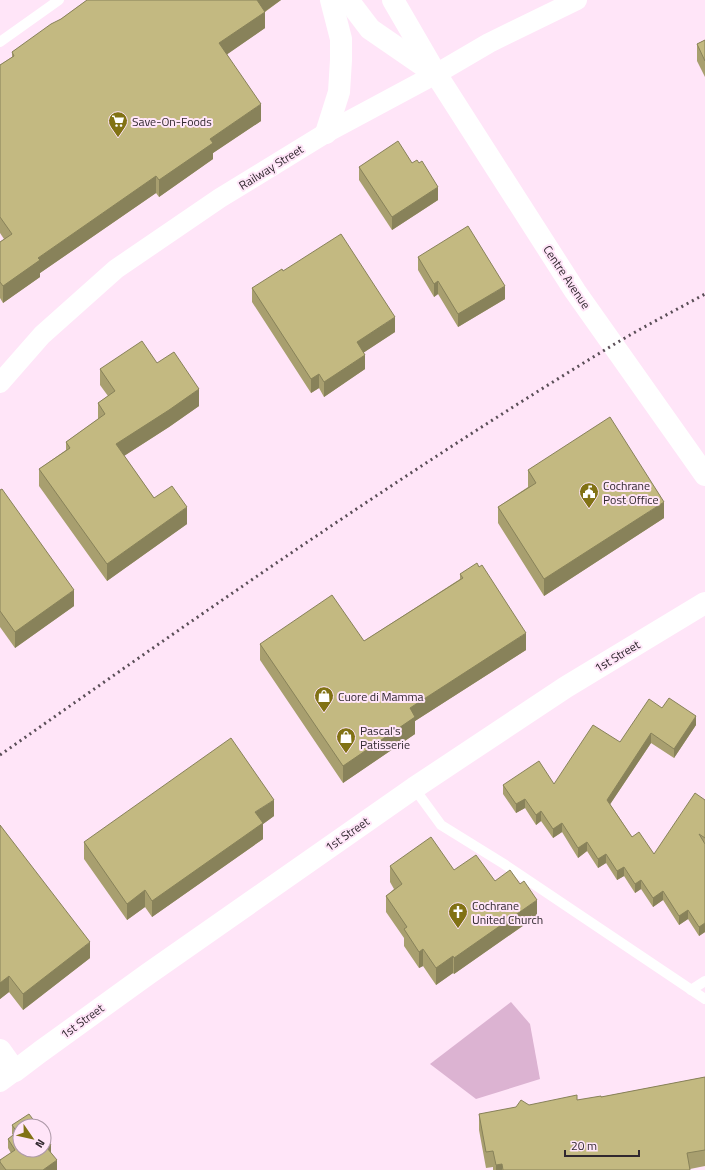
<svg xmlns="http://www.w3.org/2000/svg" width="705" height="1170" font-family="'Titillium Web',sans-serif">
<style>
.green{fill:#dcb3d2}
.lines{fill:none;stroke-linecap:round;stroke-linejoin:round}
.lane{stroke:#fff;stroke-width:10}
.street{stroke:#fff;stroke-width:20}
.secondary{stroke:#fff;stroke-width:22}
.rail{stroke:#5a4e57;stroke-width:3;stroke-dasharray:2 4;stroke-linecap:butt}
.wall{fill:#a89f6f}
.shaded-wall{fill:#88825a}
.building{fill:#c3b981;stroke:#88825a}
.labels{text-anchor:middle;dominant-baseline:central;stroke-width:4;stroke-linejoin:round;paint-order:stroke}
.poi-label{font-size:12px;fill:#31282f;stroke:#ffe5f8;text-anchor:start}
.street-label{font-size:12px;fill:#31282f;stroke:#ffe5f8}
</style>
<rect width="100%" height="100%" fill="#ffe5f8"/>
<path class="green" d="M 511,1002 L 530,1024 L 540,1079 L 476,1099 L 430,1064 Z"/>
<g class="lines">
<g class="lane">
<path d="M 0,42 L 59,0"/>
<path d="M 414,788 L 441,825 L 504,864 L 705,999"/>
<path d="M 691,990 L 705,981"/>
</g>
<g class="street">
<path d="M 0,383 L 42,335 L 116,269 L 220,198 L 326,133 L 436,74 L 489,43 L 577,0"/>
<path d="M 0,1082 L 15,1071"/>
</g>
<g class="secondary">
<path d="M 348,0 L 370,29 L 431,71"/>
<path d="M 393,0 L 436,74 L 575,291 L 705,475"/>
<path d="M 326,133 L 339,92 L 341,60 L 341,39 L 331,0"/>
<path d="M 0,1050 L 15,1071 L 40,1052 L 148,974 L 414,788 L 566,687 L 705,603"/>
</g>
<path class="rail" d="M 0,755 C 201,614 402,473 613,345 C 643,327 674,311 705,294"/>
</g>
<g class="wall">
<path d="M 87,0 L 281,0 L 265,12 L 265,28 L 227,54 L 261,121 L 213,153 L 213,159 L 159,197 L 156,193 L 40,273 L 40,277 L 3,303 L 0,298 L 0,242 L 4,239 L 0,233 L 0,65 L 12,57 L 12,52 L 61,19 Z"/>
<path d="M 705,40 L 705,77 L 697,61 L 697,44 Z"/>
<path d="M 412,163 L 419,163 L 438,200 L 392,230 L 359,180 L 359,167 Z"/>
<path d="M 418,257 L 505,299 L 458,327 L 438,294 L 434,297 L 418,270 Z"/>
<path d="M 283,271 L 395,332 L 364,352 L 365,369 L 324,397 L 319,388 L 311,393 L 252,302 L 252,288 Z"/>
<path d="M 157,363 L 199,406 L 169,427 L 124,456 L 154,498 L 187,524 L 107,581 L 39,486 L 39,469 L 66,450 L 66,442 L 98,419 L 98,403 L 108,396 L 100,385 L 100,369 Z"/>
<path d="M 528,470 L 664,518 L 544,596 L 498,523 L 498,507 L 528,487 Z"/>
<path d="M 0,490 L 74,606 L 15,648 L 0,627 Z"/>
<path d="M 460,574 L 526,650 L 415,721 L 415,734 L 343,783 L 260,660 L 260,644 L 364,641 L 460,579 Z"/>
<path d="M 662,708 L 696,725 L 674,758 L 651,743 L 610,804 L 632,837 L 654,854 L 705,800 L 705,932 L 699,936 L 688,919 L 679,925 L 663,900 L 653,907 L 641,889 L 635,893 L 624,876 L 617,880 L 606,863 L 598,868 L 587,851 L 578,858 L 562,832 L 553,838 L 541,821 L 536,825 L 525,808 L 516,813 L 503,794 L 503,785 L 554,784 L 620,742 Z"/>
<path d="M 274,816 L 263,824 L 263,839 L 152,917 L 145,907 L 127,920 L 84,859 L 84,842 Z"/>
<path d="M 0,825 L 90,958 L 23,1010 L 9,992 L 0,999 Z"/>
<path d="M 390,866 L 454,870 L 495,881 L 520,884 L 537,916 L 454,974 L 453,973 L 436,985 L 423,966 L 419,968 L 404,946 L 404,938 L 386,912 L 386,896 L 394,889 L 390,882 Z"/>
<path d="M 705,1077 L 705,1166 L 690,1169 L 690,1170 L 493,1170 L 493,1167 L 486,1168 L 479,1130 L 479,1114 L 529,1105 L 577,1100 L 601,1097 Z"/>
<path d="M 12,1125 L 51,1153 L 57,1170 L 0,1170 L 0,1160 L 11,1153 L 8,1148 L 8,1139 L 13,1135 L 12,1134 Z"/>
</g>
<g class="shaded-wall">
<path d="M 257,0 L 281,0 L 257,17 Z"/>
<path d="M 265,12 L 265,28 L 219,60 L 219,43 Z"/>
<path d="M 261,104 L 261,121 L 213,153 L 213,159 L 159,197 L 159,180 L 210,139 Z"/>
<path d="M 156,176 L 156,193 L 40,273 L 40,277 L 3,303 L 3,286 L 38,258 Z"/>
<path d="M 438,187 L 438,200 L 392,230 L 392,217 Z"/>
<path d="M 438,281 L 438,294 L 434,297 L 434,284 Z"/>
<path d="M 505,286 L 505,299 L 458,327 L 458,314 Z"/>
<path d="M 395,317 L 395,332 L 357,357 L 357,342 Z"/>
<path d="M 365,355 L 365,369 L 324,397 L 324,382 Z"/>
<path d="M 319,374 L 319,388 L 311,393 L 311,379 Z"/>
<path d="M 199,389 L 199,406 L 169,427 L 116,461 L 116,444 Z"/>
<path d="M 664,502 L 664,518 L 544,596 L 544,579 Z"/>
<path d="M 187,507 L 187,524 L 107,581 L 107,564 Z"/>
<path d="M 74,590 L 74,606 L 15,648 L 15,632 Z"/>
<path d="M 526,633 L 526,650 L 415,721 L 415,734 L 343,783 L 343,766 L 410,708 Z"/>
<path d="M 696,716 L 696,725 L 674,758 L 674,749 Z"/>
<path d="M 651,733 L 651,743 L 607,809 L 607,800 Z"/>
<path d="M 525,799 L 525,808 L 516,813 L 516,804 Z"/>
<path d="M 274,800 L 274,816 L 263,824 L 263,839 L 152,917 L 152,901 L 255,812 Z"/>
<path d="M 541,811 L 541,821 L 536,825 L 536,815 Z"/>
<path d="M 562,823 L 562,832 L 553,838 L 553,829 Z"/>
<path d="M 587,842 L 587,851 L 578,858 L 578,848 Z"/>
<path d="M 606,854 L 606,863 L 598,868 L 598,859 Z"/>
<path d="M 624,867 L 624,876 L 617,880 L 617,871 Z"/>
<path d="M 641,880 L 641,889 L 635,893 L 635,884 Z"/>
<path d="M 145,890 L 145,907 L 127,920 L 127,904 Z"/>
<path d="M 663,891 L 663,900 L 653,907 L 653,898 Z"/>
<path d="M 537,900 L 537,916 L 454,974 L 454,958 Z"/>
<path d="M 688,910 L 688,919 L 679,925 L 679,916 Z"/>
<path d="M 705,923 L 705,932 L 699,936 L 699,927 Z"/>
<path d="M 90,942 L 90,958 L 23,1010 L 23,994 Z"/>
<path d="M 423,949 L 423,966 L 419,968 L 419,952 Z"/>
<path d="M 453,956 L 453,973 L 436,985 L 436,968 Z"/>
<path d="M 9,976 L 9,992 L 0,999 L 0,983 Z"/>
<path d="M 51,1145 L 51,1154 L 47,1148 Z"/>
<path d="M 57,1160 L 57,1170 L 43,1170 Z"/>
<path d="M 502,1164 L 502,1170 L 496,1170 L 496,1165 Z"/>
</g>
<g class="building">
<path d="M 87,0 L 257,0 L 265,12 L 219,43 L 261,104 L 210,139 L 213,143 L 159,180 L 156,176 L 38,258 L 40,260 L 3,286 L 0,282 L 0,242 L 12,234 L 0,217 L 0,65 L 14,56 L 12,52 L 51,24 L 61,19 Z"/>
<path d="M 705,40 L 705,61 L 697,44 Z"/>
<path d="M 398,141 L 412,163 L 417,160 L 419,163 L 422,161 L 438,187 L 392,217 L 359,167 Z"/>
<path d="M 468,226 L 505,286 L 458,314 L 438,281 L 434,284 L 418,257 Z"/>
<path d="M 341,234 L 395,317 L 357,342 L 365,355 L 324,382 L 319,374 L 311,379 L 252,288 L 282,269 L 283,271 Z"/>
<path d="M 142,341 L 157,363 L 174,352 L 199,389 L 169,410 L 116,444 L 154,498 L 172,486 L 187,507 L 107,564 L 39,469 L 70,448 L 66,442 L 105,414 L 98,403 L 115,391 L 100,369 Z"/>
<path d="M 610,417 L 664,502 L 544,579 L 498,507 L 536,483 L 528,470 Z"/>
<path d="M 2,489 L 74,590 L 15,632 L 0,611 L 0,490 Z"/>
<path d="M 477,563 L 479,567 L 482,565 L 526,633 L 410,708 L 415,717 L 343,766 L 260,644 L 332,595 L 364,641 L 463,578 L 460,574 Z"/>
<path d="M 669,698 L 696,716 L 674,749 L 651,733 L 607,800 L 632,837 L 639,832 L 654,854 L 695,793 L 705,800 L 705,838 L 699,834 L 705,844 L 705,923 L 699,927 L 688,910 L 679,916 L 663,891 L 653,898 L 641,880 L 635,884 L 624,867 L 617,871 L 606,854 L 598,859 L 587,842 L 578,848 L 562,823 L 553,829 L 541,811 L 536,815 L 525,799 L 516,804 L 503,785 L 539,761 L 554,784 L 593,725 L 620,742 L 649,699 L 662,708 Z"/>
<path d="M 231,738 L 274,800 L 255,812 L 263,823 L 152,901 L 145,890 L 127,904 L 84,842 Z"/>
<path d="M 0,825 L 90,942 L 23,994 L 9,976 L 0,983 Z"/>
<path d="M 431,837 L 454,870 L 476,855 L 495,881 L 510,870 L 520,884 L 524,881 L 537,900 L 454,958 L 453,956 L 436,968 L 423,949 L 419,952 L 404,929 L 407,927 L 386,896 L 402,884 L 390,866 Z"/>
<path d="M 705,1077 L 705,1150 L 687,1153 L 690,1170 L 503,1170 L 502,1164 L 496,1165 L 493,1151 L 486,1152 L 479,1114 L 516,1107 L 521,1100 L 529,1105 L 577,1095 L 577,1100 L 601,1096 L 601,1097 Z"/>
<path d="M 29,1114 L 38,1126 L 20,1126 L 20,1150 L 44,1150 L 44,1135 L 51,1145 L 47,1148 L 57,1160 L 43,1170 L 6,1170 L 0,1162 L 0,1160 L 15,1150 L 8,1139 L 17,1132 L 12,1125 Z"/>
</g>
<defs>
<g id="supermarket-pin" transform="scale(1)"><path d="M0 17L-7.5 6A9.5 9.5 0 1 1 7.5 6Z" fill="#817214" stroke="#ffe5f8"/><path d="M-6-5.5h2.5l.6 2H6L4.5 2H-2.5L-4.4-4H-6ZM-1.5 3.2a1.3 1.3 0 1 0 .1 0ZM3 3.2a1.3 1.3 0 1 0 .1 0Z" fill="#fff"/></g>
<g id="civic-pin" transform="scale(1)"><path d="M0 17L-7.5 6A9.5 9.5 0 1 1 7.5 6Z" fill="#817214" stroke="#ffe5f8"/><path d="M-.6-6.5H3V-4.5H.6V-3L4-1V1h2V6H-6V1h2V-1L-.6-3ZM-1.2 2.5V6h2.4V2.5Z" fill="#fff"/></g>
<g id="shop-pin" transform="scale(1)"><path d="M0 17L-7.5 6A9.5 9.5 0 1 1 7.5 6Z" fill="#817214" stroke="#ffe5f8"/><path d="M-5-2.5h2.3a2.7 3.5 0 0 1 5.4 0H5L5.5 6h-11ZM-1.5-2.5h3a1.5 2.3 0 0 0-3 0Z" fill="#fff"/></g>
<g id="church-pin" transform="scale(1)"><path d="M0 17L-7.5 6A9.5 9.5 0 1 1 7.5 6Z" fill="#817214" stroke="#ffe5f8"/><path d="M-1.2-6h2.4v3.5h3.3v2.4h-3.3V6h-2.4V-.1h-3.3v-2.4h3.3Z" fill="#fff"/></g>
</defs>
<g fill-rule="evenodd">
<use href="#supermarket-pin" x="118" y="121"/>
<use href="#civic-pin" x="589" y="492"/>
<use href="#shop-pin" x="324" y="696"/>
<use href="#shop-pin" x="346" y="737"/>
<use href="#church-pin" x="458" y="912"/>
</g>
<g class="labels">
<g class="poi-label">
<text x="132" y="121">Save-On-Foods</text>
<text x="603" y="485">Cochrane<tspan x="603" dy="14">Post Office</tspan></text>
<text x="338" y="696">Cuore di Mamma</text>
<text x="360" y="730">Pascal's<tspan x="360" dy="14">Patisserie</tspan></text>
<text x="472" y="905">Cochrane<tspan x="472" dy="14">United Church</tspan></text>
</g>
<g class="street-label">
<text transform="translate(271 167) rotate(-32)">Railway Street</text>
<text transform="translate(567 277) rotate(56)">Centre Avenue</text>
<text transform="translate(617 656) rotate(-31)">1st Street</text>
<text transform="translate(347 834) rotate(-35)">1st Street</text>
<text transform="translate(82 1021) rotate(-36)">1st Street</text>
</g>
</g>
<g transform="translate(32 1138) rotate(124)"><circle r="19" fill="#ffe5f8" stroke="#ad99a8"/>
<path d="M0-3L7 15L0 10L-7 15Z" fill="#817214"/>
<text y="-6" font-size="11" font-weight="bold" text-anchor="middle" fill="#31282f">N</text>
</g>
<path d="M565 1150v6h74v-6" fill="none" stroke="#31282f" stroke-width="2"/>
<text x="571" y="1150" font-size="12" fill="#31282f" stroke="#ffe5f8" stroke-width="3" paint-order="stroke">20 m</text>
</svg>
